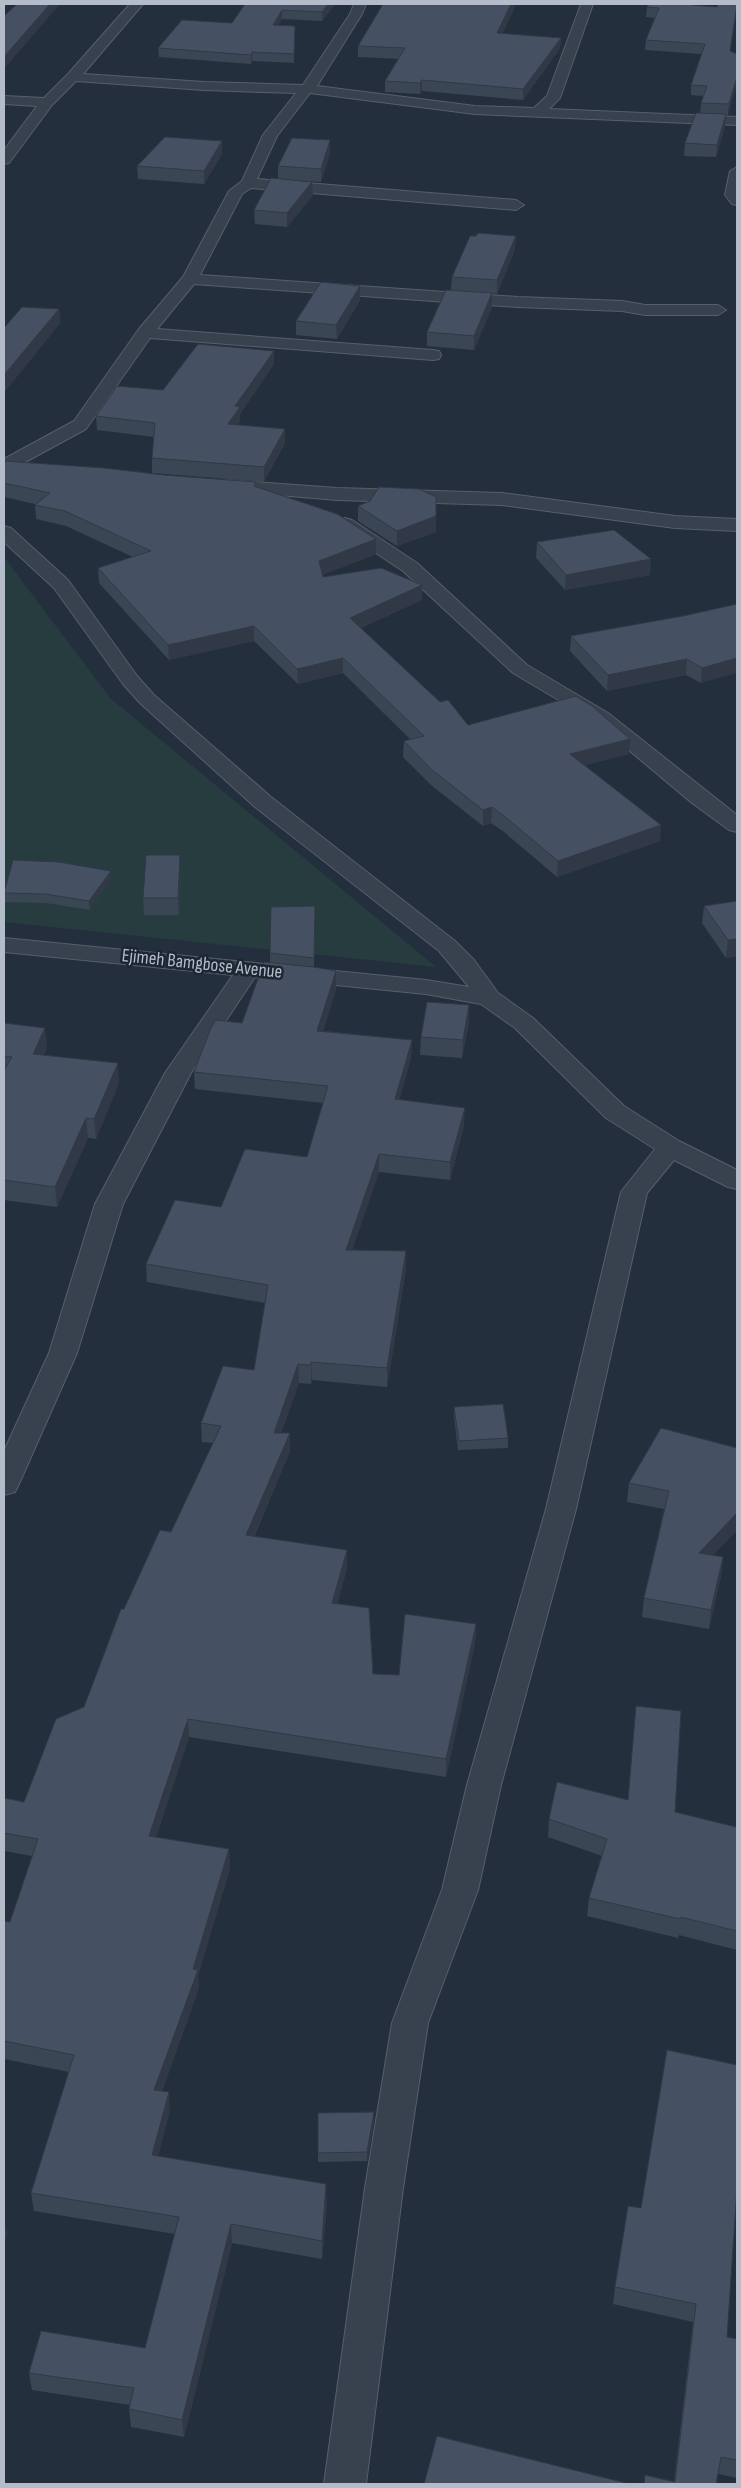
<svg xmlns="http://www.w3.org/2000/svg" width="741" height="2488" font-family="'Sofia Sans Condensed',sans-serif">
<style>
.green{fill:#263c3f}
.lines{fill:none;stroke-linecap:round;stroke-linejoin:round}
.street-casing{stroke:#565f6c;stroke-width:2}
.street{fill:#38414e;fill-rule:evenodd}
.wall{fill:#3b4654}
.shaded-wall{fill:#303945}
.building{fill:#455162;stroke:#303945}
.labels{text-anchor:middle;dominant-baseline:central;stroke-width:5;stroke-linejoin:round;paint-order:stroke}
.street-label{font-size:19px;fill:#b4bcc9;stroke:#1d2633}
</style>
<rect width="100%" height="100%" fill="#242f3e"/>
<path class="green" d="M 4,557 L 110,698 L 436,967 L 4,922 Z"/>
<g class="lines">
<g class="street-casing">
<g id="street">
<path d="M 130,4 L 143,4 L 83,74 L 204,82 L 303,85 L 350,14 L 354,4 L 366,4 L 362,14 L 317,86 L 475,106 L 534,108 L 547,96 L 581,4 L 593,4 L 560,98 L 549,109 L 737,117 L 737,125 L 475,114 L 310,93 L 277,136 L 257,179 L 516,200 L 524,205 L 516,210 L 251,188 L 242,194 L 200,275 L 518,297 L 622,301 L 645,305 L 718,305 L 726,310 L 718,315 L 645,315 L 622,311 L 518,307 L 194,284 L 157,329 L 433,350 L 439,351 L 441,355 L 439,359 L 433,360 L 150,338 L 86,429 L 16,467 L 10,474 L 4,475 L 4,459 L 74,421 L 139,329 L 183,277 L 229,191 L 242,181 L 263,135 L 296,93 L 204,90 L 76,81 L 52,105 L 9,163 L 4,164 L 4,150 L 37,106 L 4,104 L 4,96 L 44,98 L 68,74 Z"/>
<path d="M 737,167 L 737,205 L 732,204 L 725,195 L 730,171 Z"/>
<path d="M 226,480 L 337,488 L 502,493 L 675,516 L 737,519 L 737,531 L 675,528 L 502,505 L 337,500 L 220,490 L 217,486 L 220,482 Z"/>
<path d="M 345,518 L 352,520 L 417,563 L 527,665 L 608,713 L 737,815 L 737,832 L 729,830 L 692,803 L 594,721 L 513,673 L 403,571 L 338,528 L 336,524 L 338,520 Z"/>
<path d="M 4,526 L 11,528 L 68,580 L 137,676 L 154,695 L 271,797 L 455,941 L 474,960 L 498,993 L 533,1018 L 624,1106 L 679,1141 L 737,1170 L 737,1189 L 728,1187 L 674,1160 L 647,1193 L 576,1509 L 501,1785 L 478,1890 L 428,2023 L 403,2188 L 366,2484 L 324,2484 L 365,2188 L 392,2023 L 442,1890 L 467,1785 L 546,1509 L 621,1192 L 655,1149 L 606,1118 L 515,1028 L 481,1004 L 426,994 L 255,977 L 191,1073 L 123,1204 L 77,1353 L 19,1484 L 15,1492 L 4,1495 L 4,1451 L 49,1353 L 95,1204 L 165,1073 L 233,975 L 4,952 L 4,938 L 426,980 L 469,987 L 439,951 L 255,807 L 140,703 L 123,684 L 54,588 L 4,542 Z"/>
</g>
</g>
<use href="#street" class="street"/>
</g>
<g class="wall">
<path d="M 245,4 L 335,4 L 322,21 L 282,19 L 278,25 L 295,26 L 294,63 L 252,61 L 251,64 L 159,57 L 158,48 L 232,23 Z"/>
<path d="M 383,4 L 516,4 L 502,34 L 561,38 L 560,48 L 523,100 L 422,91 L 420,94 L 385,92 L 385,81 L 399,59 L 358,57 L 358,46 Z"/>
<path d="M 649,4 L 695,4 L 694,6 L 717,7 L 737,4 L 730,52 L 737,54 L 728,115 L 726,115 L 725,126 L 716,157 L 684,156 L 685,143 L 700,113 L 701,103 L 703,96 L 691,95 L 691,85 L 702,54 L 645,50 L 646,40 L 655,18 L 646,17 L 647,7 Z"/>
<path d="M 330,140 L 330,153 L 321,182 L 278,179 L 278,166 Z"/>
<path d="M 222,154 L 204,184 L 138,179 L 137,166 Z"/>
<path d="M 313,195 L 287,227 L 255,224 L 254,210 Z"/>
<path d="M 515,249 L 497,294 L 492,293 L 492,307 L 474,350 L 427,346 L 427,332 L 451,290 L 452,277 Z"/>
<path d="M 360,300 L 337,339 L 296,335 L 296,321 Z"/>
<path d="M 59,309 L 60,323 L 6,390 L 4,390 L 4,328 Z"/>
<path d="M 274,364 L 240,414 L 240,421 L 238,425 L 285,429 L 285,443 L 264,482 L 152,473 L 152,458 L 154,437 L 97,430 L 96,416 L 163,390 Z"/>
<path d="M 4,461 L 256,487 L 376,539 L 376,554 L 322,575 L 323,577 L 422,585 L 422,600 L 361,628 L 440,702 L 468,725 L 629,754 L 585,765 L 660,841 L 557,877 L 504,832 L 491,823 L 483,826 L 431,785 L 403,757 L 404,741 L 411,740 L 343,673 L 298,684 L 254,641 L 169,660 L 99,583 L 98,568 L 133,557 L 66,526 L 36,519 L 35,504 L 4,497 Z"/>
<path d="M 358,506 L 436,532 L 397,546 L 358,521 Z"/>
<path d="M 537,542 L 650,575 L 565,590 L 536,558 Z"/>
<path d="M 737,604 L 701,683 L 686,675 L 607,691 L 570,651 L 571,636 L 683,616 Z"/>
<path d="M 181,872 L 179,915 L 144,915 L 143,898 Z"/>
<path d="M 111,880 L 90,910 L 46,903 L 5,902 L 4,893 Z"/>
<path d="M 737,901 L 737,956 L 726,958 L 702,923 L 704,906 Z"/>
<path d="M 315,906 L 314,967 L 270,963 L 270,953 Z"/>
<path d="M 336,971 L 336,989 L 323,1031 L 412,1040 L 411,1058 L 399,1100 L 464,1125 L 450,1180 L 379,1172 L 352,1250 L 406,1251 L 406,1269 L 387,1387 L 312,1380 L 311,1384 L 299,1383 L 281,1433 L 290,1451 L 254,1537 L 347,1568 L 337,1604 L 373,1674 L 399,1675 L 476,1624 L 475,1643 L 446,1777 L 189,1737 L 156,1837 L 229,1849 L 230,1868 L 198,1976 L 199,1988 L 162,2091 L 170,2110 L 158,2156 L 327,2203 L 322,2259 L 232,2243 L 184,2437 L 131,2427 L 129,2409 L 130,2405 L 32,2390 L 29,2373 L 145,2348 L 175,2234 L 34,2211 L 31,2193 L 69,2072 L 4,2059 L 4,1921 L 10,1922 L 32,1856 L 4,1851 L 4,1798 L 24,1802 L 84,1707 L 124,1609 L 171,1532 L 213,1443 L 202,1442 L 201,1423 L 254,1370 L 265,1303 L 147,1282 L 146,1264 L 221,1207 L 307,1157 L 323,1103 L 195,1089 L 194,1072 L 242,1023 Z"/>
<path d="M 469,1005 L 469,1023 L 462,1058 L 420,1055 L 421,1037 Z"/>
<path d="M 4,1023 L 47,1047 L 44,1055 L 119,1083 L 96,1139 L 88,1138 L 57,1207 L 4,1200 Z"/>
<path d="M 454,1407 L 508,1438 L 508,1448 L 458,1450 L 454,1416 Z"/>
<path d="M 661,1428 L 737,1530 L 713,1555 L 723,1557 L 721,1576 L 709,1629 L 642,1617 L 644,1598 L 664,1509 L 627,1502 L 629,1483 Z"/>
<path d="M 675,1812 L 736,1827 L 737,1822 L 737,1950 L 679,1935 L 678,1938 L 587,1916 L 589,1898 L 602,1856 L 548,1837 L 549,1819 Z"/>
<path d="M 737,2065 L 737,2200 L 736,2200 L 727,2337 L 737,2339 L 737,2478 L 718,2474 L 674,2482 L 693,2322 L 613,2304 L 615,2287 L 641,2208 Z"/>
<path d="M 318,2113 L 374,2122 L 367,2161 L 318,2162 Z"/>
</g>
<g class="shaded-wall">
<path d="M 50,4 L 60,4 L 4,69 L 4,57 Z"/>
<path d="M 328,4 L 335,4 L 322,21 L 322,12 Z"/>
<path d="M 511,4 L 516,4 L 497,44 L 497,33 Z"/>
<path d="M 737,4 L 729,62 L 730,51 Z"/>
<path d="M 282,10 L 282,19 L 273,34 L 273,25 Z"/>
<path d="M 295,26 L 295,35 L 294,63 L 294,54 Z"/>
<path d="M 561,38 L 560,48 L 523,100 L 523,89 Z"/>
<path d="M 252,52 L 252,61 L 251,64 L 251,55 Z"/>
<path d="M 737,77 L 737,84 L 728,115 L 729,104 Z"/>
<path d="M 422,80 L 422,91 L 420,94 L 420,83 Z"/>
<path d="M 726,114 L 725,126 L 716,157 L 717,145 Z"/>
<path d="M 330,140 L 330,153 L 321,182 L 321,169 Z"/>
<path d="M 222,141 L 222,154 L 204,184 L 204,171 Z"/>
<path d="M 312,182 L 313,195 L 287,227 L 287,213 Z"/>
<path d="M 516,236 L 515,249 L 497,294 L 497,280 Z"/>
<path d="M 360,286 L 360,300 L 337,339 L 336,325 Z"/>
<path d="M 492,293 L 492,307 L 474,350 L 474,336 Z"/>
<path d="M 59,309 L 60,323 L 6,390 L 4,375 Z"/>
<path d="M 274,351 L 274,364 L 240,414 L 240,421 L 229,438 L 228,424 L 235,406 Z"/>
<path d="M 285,429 L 285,443 L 264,482 L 264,467 Z"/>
<path d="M 436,516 L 436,532 L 397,546 L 397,531 Z"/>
<path d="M 376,539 L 376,554 L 319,576 L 319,561 Z"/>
<path d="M 651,559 L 650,575 L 565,590 L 566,575 Z"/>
<path d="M 422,585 L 422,600 L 350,633 L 350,618 Z"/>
<path d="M 254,626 L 254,641 L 169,660 L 168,645 Z"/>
<path d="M 343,658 L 343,673 L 298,684 L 297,669 Z"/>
<path d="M 737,658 L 737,673 L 701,683 L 702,668 Z"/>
<path d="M 687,659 L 686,675 L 607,691 L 608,675 Z"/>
<path d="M 630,739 L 629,754 L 569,769 L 570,754 Z"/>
<path d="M 492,807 L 491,823 L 483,826 L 483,810 Z"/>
<path d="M 661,825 L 660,841 L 557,877 L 558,861 Z"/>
<path d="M 180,855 L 181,872 L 179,915 L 178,898 Z"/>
<path d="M 111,871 L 111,880 L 90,910 L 89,901 Z"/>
<path d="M 737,939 L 737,956 L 726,958 L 728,940 Z"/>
<path d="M 336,971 L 336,989 L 318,1048 L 317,1031 Z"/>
<path d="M 469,1005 L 469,1023 L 462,1058 L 463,1040 Z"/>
<path d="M 45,1028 L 47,1047 L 35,1073 L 33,1054 Z"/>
<path d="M 412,1040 L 411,1058 L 395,1117 L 395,1099 Z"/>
<path d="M 118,1063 L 119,1083 L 96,1139 L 94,1119 Z"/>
<path d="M 465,1108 L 464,1125 L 450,1180 L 450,1162 Z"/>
<path d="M 86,1118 L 88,1138 L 57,1207 L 55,1187 Z"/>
<path d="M 379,1154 L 379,1172 L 346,1268 L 346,1250 Z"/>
<path d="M 406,1251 L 406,1269 L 387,1387 L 387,1368 Z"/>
<path d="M 311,1362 L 312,1380 L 311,1384 Z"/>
<path d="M 298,1364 L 299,1383 L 275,1451 L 274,1433 Z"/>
<path d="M 290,1433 L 290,1451 L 246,1554 L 246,1535 Z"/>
<path d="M 737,1513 L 737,1530 L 697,1572 L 699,1553 Z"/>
<path d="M 347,1550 L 347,1568 L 332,1622 L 332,1603 Z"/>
<path d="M 723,1557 L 721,1576 L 709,1629 L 711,1610 Z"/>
<path d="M 476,1624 L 475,1643 L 446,1777 L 446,1759 Z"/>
<path d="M 188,1719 L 189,1737 L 150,1855 L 149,1836 Z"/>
<path d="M 229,1849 L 230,1868 L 198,1976 L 199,1988 L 156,2108 L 154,2090 L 193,1969 Z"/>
<path d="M 169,2092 L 170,2110 L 154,2174 L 152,2155 Z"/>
<path d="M 374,2112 L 374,2122 L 367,2161 L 367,2152 Z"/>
<path d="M 326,2184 L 327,2203 L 322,2259 L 322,2241 Z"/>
<path d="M 4,2218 L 7,2235 L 4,2243 Z"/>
<path d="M 231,2224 L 232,2243 L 184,2437 L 182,2420 Z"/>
</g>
<g class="building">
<path d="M 17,4 L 50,4 L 4,57 L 4,16 Z"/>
<path d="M 245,4 L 328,4 L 322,12 L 282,10 L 273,25 L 295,26 L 294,54 L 252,52 L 251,55 L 158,48 L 182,20 L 232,23 Z"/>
<path d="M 383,4 L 511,4 L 497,33 L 561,38 L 523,89 L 422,80 L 420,83 L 385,81 L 405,48 L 358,46 Z"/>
<path d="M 649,4 L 692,4 L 692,5 L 717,7 L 718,4 L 737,4 L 730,51 L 737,54 L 737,77 L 729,104 L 701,103 L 707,86 L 691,85 L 705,44 L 646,40 L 659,8 L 647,7 Z"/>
<path d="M 696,113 L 726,114 L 717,145 L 685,143 Z"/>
<path d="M 165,137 L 222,141 L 204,171 L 137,166 Z"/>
<path d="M 292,138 L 330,140 L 321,169 L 278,166 Z"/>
<path d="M 271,178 L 312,182 L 287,213 L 254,210 Z"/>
<path d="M 478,233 L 516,236 L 497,280 L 452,277 L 470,236 L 476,236 Z"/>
<path d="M 321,282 L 360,286 L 336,325 L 296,321 Z"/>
<path d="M 446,290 L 492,293 L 474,336 L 427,332 Z"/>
<path d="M 22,307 L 59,309 L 4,375 L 4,328 Z"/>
<path d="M 198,344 L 274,351 L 235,406 L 240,407 L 228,424 L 285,429 L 264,467 L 152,458 L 155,423 L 96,416 L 117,386 L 163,390 Z"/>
<path d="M 4,461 L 104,468 L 164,475 L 256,482 L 254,486 L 337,514 L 376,539 L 319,561 L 323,577 L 381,568 L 422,585 L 350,618 L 440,702 L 448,700 L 468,725 L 576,696 L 592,706 L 630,739 L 570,754 L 661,825 L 558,861 L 504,816 L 492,807 L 483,810 L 431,769 L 404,741 L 424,736 L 343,658 L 297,669 L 254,626 L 168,645 L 98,568 L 151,551 L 65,511 L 35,505 L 50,493 L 4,483 Z"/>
<path d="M 379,487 L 419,489 L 436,497 L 436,516 L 397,531 L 358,506 L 370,501 Z"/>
<path d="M 614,530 L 651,559 L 566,575 L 537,542 Z"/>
<path d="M 737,604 L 737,658 L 702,668 L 687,659 L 608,675 L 571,636 L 683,616 Z"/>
<path d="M 146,855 L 180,855 L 178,898 L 143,898 Z"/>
<path d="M 13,860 L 59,862 L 111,871 L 89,901 L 45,894 L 4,893 Z"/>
<path d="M 737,901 L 737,939 L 728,940 L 704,906 Z"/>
<path d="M 315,906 L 314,958 L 270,953 L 271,907 Z"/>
<path d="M 264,962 L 314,967 L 336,971 L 317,1031 L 412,1040 L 395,1099 L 465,1108 L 450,1162 L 379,1154 L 346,1250 L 406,1251 L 387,1368 L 311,1362 L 311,1365 L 298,1364 L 274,1433 L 290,1433 L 246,1535 L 347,1550 L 332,1603 L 369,1608 L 373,1674 L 399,1675 L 405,1614 L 476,1624 L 446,1759 L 188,1719 L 149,1836 L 229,1849 L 193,1969 L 198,1970 L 154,2090 L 169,2092 L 152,2155 L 326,2184 L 322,2241 L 231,2224 L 182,2420 L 129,2409 L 134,2388 L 29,2373 L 41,2331 L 145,2348 L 179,2217 L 31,2193 L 74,2055 L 4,2041 L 4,1921 L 10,1922 L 38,1839 L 4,1833 L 4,1798 L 24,1802 L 56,1719 L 84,1707 L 121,1609 L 124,1609 L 160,1530 L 171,1532 L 221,1426 L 201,1423 L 223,1366 L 254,1370 L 268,1285 L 146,1264 L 175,1200 L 221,1207 L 245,1149 L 307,1157 L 328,1086 L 194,1072 L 211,1028 L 216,1020 L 242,1023 Z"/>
<path d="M 427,1002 L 469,1005 L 463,1040 L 421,1037 Z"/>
<path d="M 4,1023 L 45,1028 L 33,1054 L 118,1063 L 94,1119 L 86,1118 L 55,1187 L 4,1180 L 4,1070 L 12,1057 L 4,1056 Z"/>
<path d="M 503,1404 L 508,1438 L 459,1441 L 454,1407 Z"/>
<path d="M 661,1428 L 737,1448 L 737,1513 L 699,1553 L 723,1557 L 711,1610 L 644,1598 L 669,1491 L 629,1483 Z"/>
<path d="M 636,1706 L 681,1711 L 675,1812 L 736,1827 L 737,1822 L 737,1931 L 681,1917 L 680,1919 L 589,1898 L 607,1839 L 549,1819 L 557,1782 L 628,1800 Z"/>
<path d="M 667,2050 L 737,2065 L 737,2188 L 727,2337 L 737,2339 L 737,2460 L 721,2457 L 716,2484 L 644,2484 L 645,2475 L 675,2482 L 696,2304 L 615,2287 L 628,2206 L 641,2208 Z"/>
<path d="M 374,2112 L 367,2152 L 318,2153 L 318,2113 Z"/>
<path d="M 437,2436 L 630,2484 L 424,2484 Z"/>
</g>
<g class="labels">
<g class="street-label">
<text transform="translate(202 964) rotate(6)">Ejimeh Bamgbose Avenue</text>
</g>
</g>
<rect width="741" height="2488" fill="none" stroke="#b4bcc9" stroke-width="10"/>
</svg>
